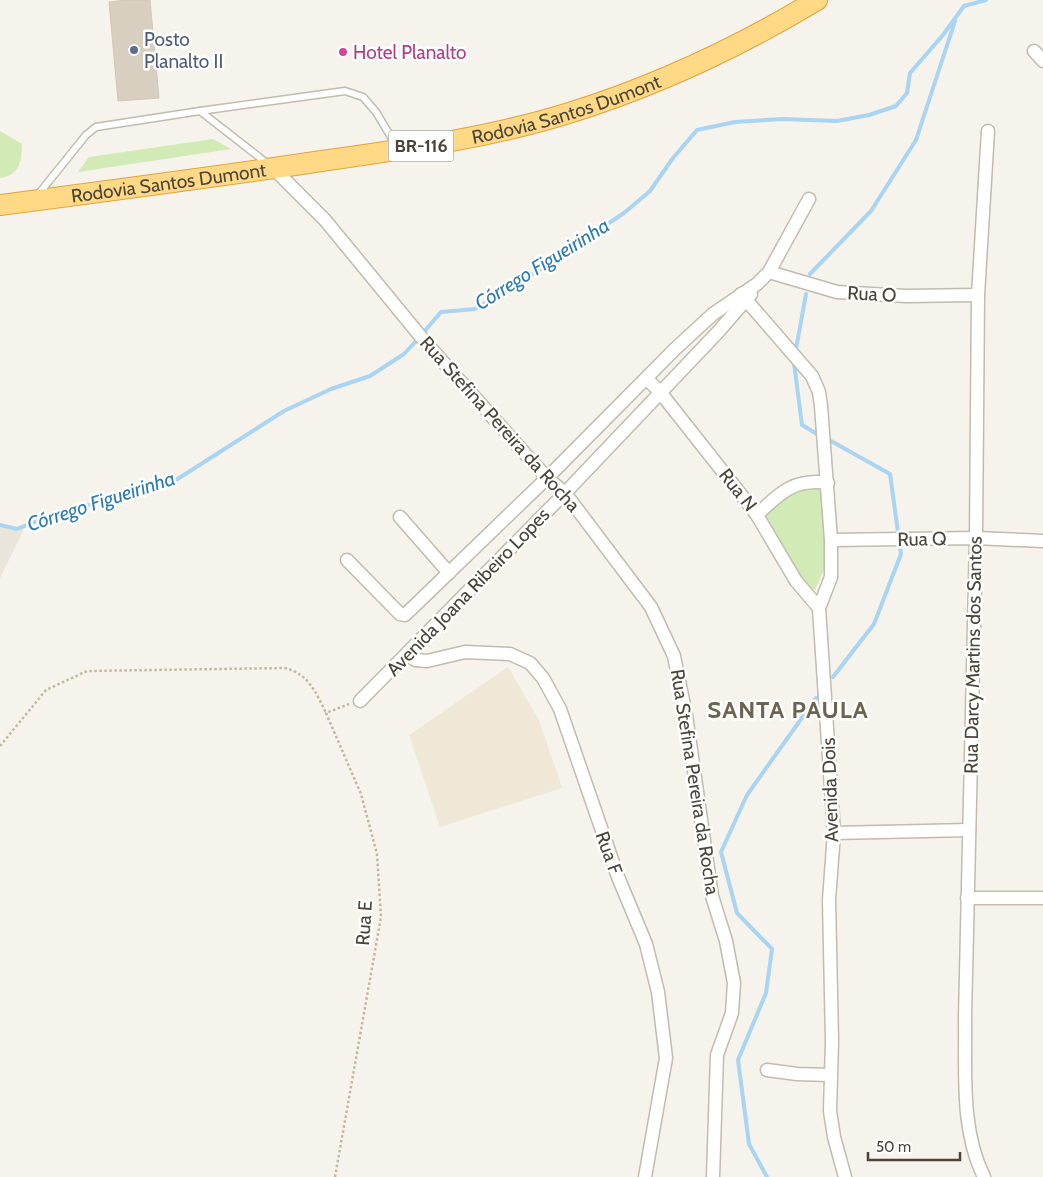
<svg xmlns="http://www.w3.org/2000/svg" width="1043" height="1177" font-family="Cabin,sans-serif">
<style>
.residential{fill:#eae5da}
.education{fill:#efe8d6}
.green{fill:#d2eab5}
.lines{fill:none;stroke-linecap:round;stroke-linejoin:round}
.stream{stroke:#a9d4f2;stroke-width:4}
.building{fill:#d8cfc1;stroke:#d3c7b4}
.service-casing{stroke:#c2bbae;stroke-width:9}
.minor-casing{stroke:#c2bbae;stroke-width:15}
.trunk-casing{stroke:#e0a43c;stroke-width:22}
.path{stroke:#c4b79f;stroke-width:2.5;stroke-dasharray:2.5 2.5;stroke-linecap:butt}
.service{stroke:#fff;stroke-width:6}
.minor{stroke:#fff;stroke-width:12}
.trunk{stroke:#ffd985;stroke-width:20}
.service-dot{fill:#5c6f8a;stroke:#fff;stroke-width:2}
.hotel-dot{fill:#d1479c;stroke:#fff;stroke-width:2}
.labels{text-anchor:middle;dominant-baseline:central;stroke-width:5;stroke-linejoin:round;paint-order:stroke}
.shield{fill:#fff;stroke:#817c74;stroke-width:1}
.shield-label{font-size:18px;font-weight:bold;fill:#4b4439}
.service-label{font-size:19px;fill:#4e5e75;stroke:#fff;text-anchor:start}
.hotel-label{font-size:19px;fill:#b23c85;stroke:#fff;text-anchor:start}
.street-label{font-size:19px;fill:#4b4439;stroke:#fff}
.water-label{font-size:20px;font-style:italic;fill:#2e7ab2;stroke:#fff}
.district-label{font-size:24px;font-weight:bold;letter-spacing:1px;fill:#6e6250;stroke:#fff}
</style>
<rect width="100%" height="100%" fill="#f6f3ec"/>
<path class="residential" d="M 0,527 L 24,529 L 0,578 Z"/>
<path class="education" d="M 508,667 L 539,720 L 562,788 L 440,827 L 409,735 Z"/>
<g class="green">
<path d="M 0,131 L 22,144 C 22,161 19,176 0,178 Z"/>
<path d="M 213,139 L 231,149 L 78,172 L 89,157 Z"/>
<path d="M 803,485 L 825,488 L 824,570 L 815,590 C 798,581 776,533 766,515 L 777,502 Z"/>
</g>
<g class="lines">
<g class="stream">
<path d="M 810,274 L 871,211 L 916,140 L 955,21"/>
<path d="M 423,333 L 441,312 L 475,309 L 518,284 L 624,213 L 650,191 L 673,158 L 697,130 L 735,122 L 782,119 L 837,121 L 869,115 L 896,106 L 907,93 L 910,73 L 943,35 L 964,6 L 986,0"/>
<path d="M 796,349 L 806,294"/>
<path d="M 794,363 L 802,425 L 817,434"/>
<path d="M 831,441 L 890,474 L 901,554 L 874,624 L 833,677"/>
<path d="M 0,525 L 17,529 L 59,512 L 97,503 L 137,489 L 176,480 L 284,411 L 331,389 L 370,376 L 404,354 L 418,339"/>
<path d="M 767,1177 L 749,1144 L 738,1060 L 766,993 L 772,949 L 737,913 L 721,852 L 747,795 L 816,698"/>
</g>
</g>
<path class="building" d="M 126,0 L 150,0 L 159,98 L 118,101 L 109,2 Z"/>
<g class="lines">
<g class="service-casing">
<g id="service">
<path d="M 200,111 L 345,91 L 363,97 L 376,112 L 397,147"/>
<path d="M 37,196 L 86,135 L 96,127 L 200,111 L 268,164"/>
</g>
</g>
<g class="minor-casing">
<g id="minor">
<path d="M 1034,51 L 1043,61"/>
<path d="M 273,168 L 325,220 L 426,343 L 547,478 L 565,493 L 651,607 L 674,656 L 686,715 L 712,896 L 726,941 L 734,983 L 732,1013 L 717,1055 L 713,1177"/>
<path d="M 769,272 L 837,292 L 906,296 L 978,295"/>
<path d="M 741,294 L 812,376 L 819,392 L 821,406 L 831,540 L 831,577 L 819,608 L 834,833 L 829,900 L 832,1041 L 830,1111 L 834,1137 L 845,1177"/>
<path d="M 647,379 L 660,392 L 757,515 L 796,581 L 819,608"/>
<path d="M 757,515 C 779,493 795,478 828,483"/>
<path d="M 400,517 L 449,573"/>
<path d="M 831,540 L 976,538 L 1043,541"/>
<path d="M 347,560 L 400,614 L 405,615 L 547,478 L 675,349 L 713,314 L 757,284 L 769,272 L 809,199"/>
<path d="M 407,655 L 415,660 L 427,661 L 465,652 L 510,654 L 530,663 L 543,678 L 560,709 L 618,877 L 646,944 L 658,992 L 666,1058 L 645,1177"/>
<path d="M 360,701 L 565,493 L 718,332 L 751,294"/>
<path d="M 834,833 L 969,830"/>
<path d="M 967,898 L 1043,898"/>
<path d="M 767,1070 L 797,1074 L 830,1075"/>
<path d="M 984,1177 C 960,1129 966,1070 965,1018 L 976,538 L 978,295 L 988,131"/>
</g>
</g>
<g class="trunk-casing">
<g id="trunk">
<path id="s1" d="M 0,205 C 107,191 215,177 322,161 C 405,149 489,138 569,113 C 656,86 739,47 817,0"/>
</g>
</g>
<g class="path">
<path d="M 0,746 L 46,690 L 87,671 L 285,668 C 309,674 316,693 326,713"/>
<path d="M 335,1177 L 381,917 L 377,854 L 361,794 L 326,713 L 349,704"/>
</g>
<use href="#service" class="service"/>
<use href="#minor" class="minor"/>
<use href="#trunk" class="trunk"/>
</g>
<circle class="service-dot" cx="134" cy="50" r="5"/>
<circle class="hotel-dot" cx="343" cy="52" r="5"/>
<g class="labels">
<rect class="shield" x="388.5" y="130.5" width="65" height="31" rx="4"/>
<g class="shield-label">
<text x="421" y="146">BR-116</text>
</g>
<g class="service-label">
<text x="144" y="39">Posto<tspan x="144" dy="22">Planalto II</tspan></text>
</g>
<g class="hotel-label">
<text x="353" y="52">Hotel Planalto</text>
</g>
<g class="street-label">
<text stroke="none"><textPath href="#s1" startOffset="575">Rodovia Santos Dumont</textPath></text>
<text stroke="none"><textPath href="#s1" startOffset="170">Rodovia Santos Dumont</textPath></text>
<text transform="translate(872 294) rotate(3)">Rua O</text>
<text transform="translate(500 424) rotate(48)">Rua Stefina Pereira da Rocha</text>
<text transform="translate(738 490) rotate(52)">Rua N</text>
<text transform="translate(922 539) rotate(-1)">Rua Q</text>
<text transform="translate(468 592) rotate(-46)">Avenida Joana Ribeiro Lopes</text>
<text transform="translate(973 655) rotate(-89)">Rua Darcy Martins dos Santos</text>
<text transform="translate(695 782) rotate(81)">Rua Stefina Pereira da Rocha</text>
<text transform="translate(830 790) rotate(-92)">Avenida Dois</text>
<text transform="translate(609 853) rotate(70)">Rua F</text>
<text transform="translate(364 923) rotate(-86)">Rua E</text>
</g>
<g class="water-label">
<text transform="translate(542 264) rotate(-32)">Córrego Figueirinha</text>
<text transform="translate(101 501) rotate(-18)">Córrego Figueirinha</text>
</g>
<g class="district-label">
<text x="788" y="709">SANTA PAULA</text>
</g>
</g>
<path d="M868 1152v8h92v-8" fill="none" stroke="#4b4439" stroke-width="2.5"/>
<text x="876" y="1152" font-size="15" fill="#4b4439" stroke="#ffffff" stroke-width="4" paint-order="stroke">50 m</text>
</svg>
